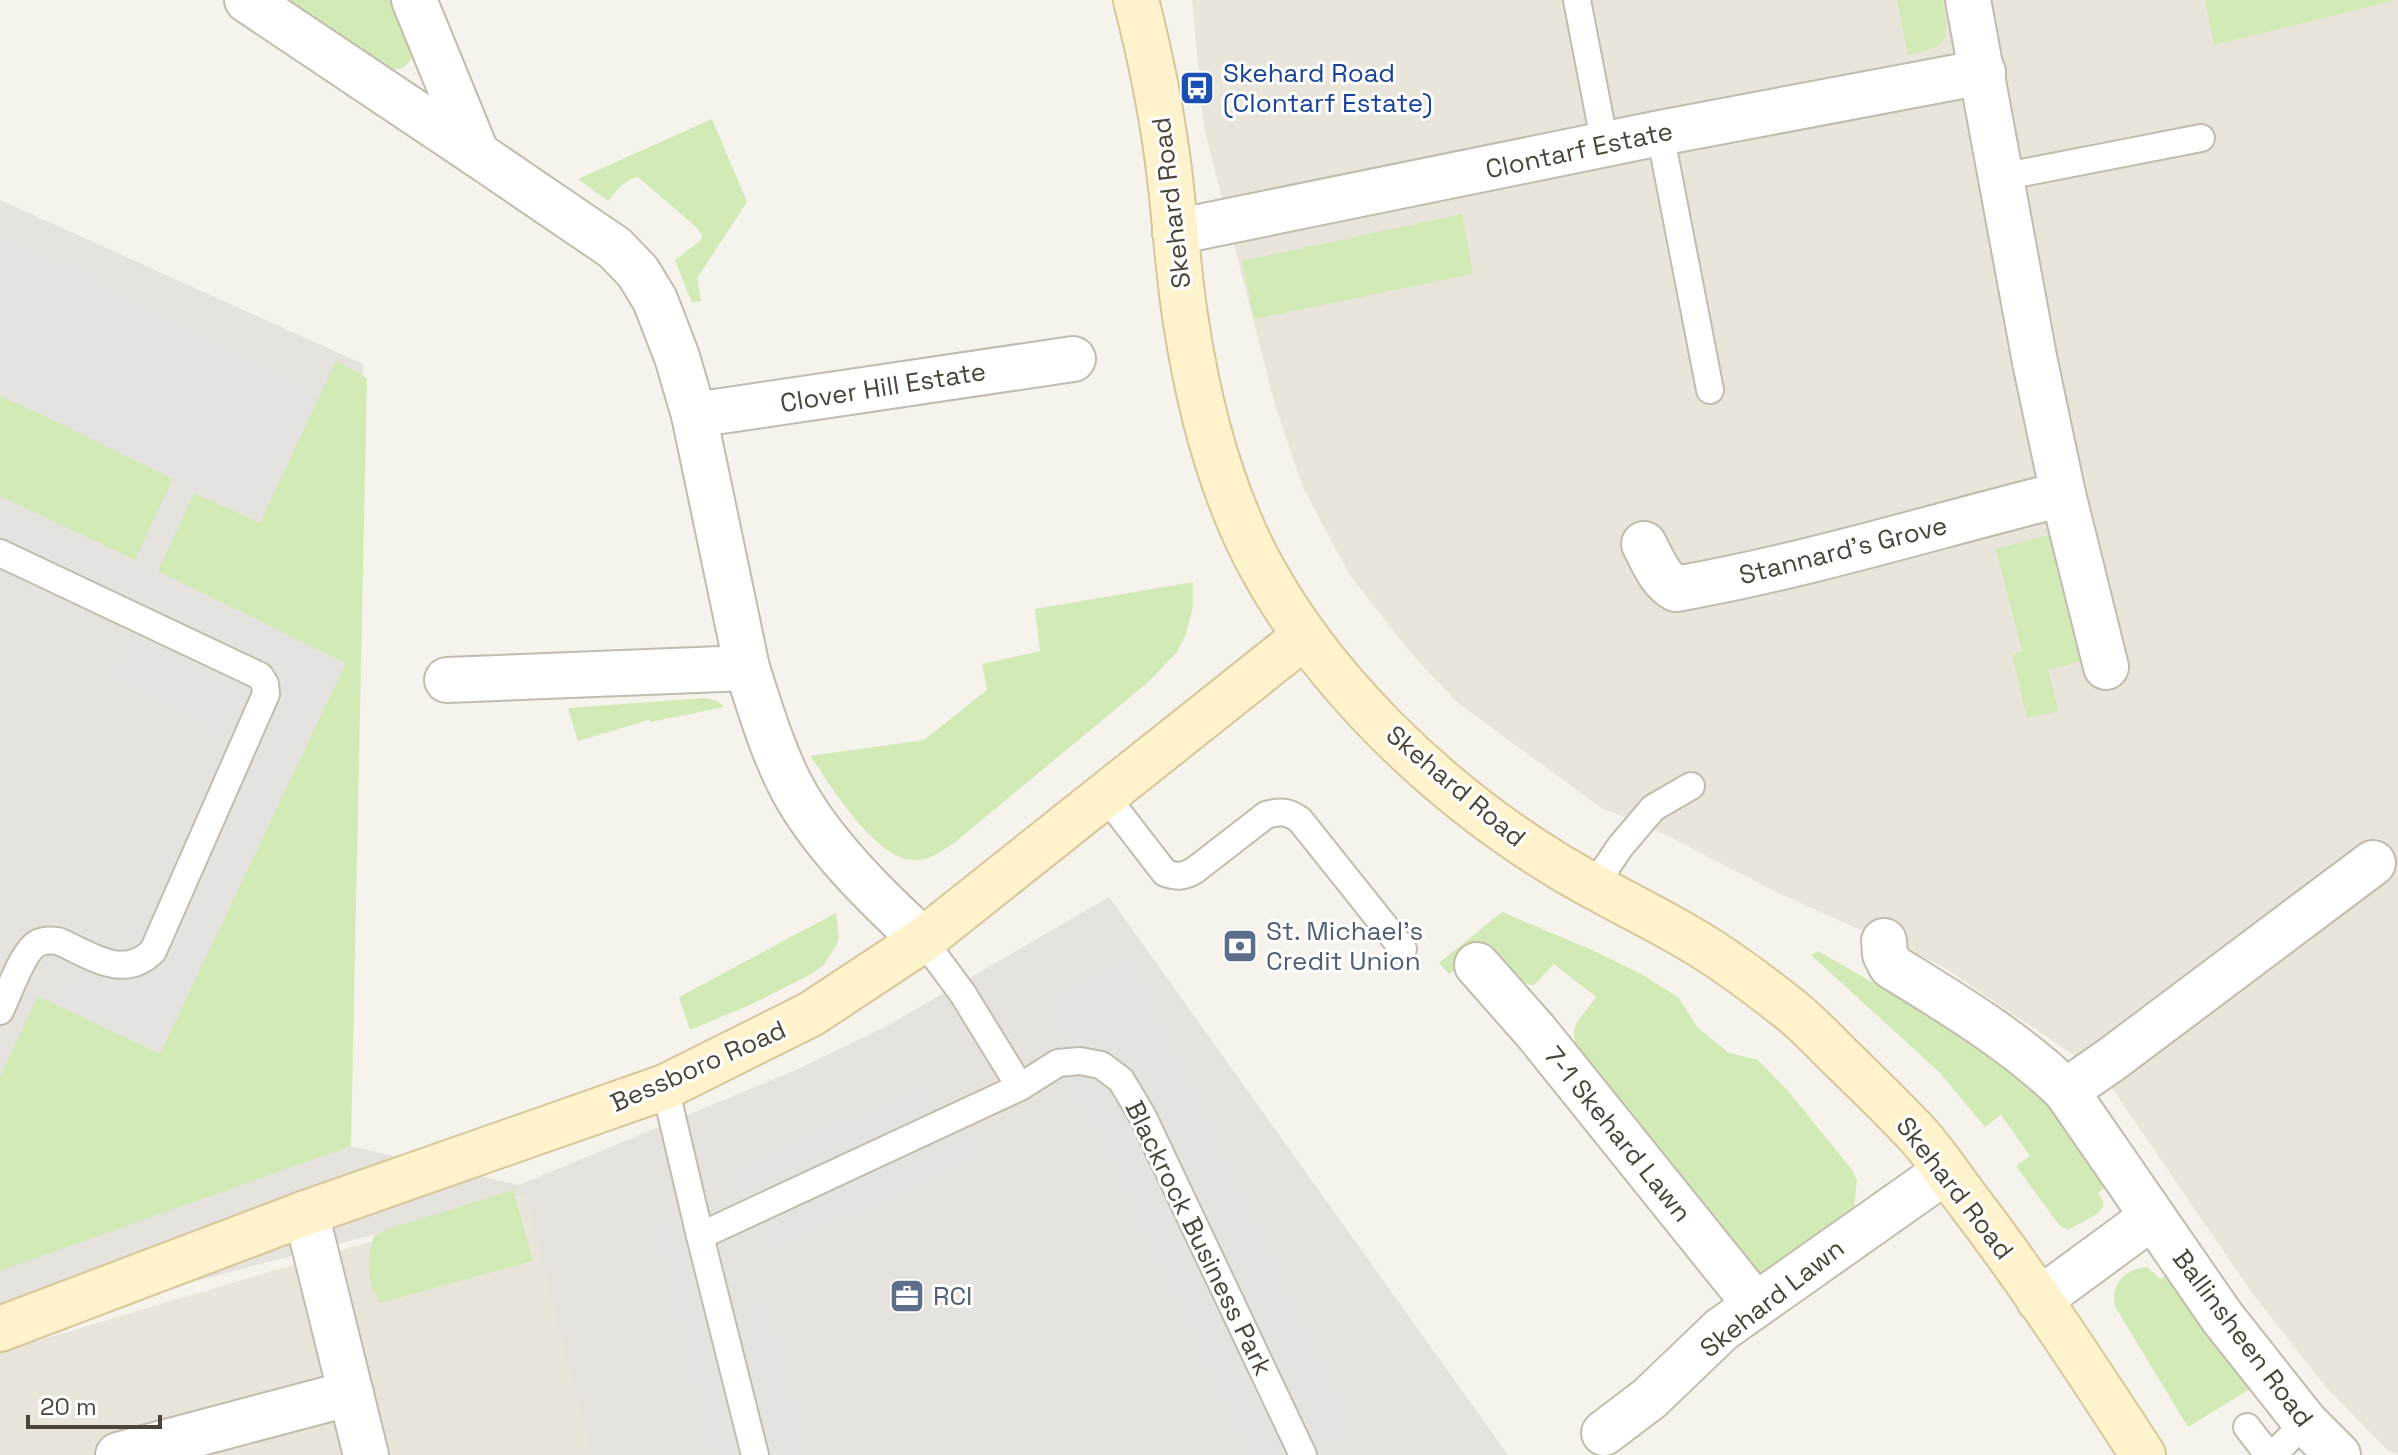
<svg xmlns="http://www.w3.org/2000/svg" width="2398" height="1455" font-family="'Space Grotesk',sans-serif">
<style>
.residential{fill:#eae5da}
.industrial{fill:#e6e2dd}
.green{fill:#d2eab5}
.parking{fill:#e5e3e0}
.lines{fill:none;stroke-linecap:round;stroke-linejoin:round}
.lane-casing{stroke:#c2bbae;stroke-width:30}
.street-casing{stroke:#c2bbae;stroke-width:48}
.secondary-casing{stroke:#d6c79b;stroke-width:48}
.lane{stroke:#fff;stroke-width:26}
.street{stroke:#fff;stroke-width:44}
.secondary{stroke:#fff3cd;stroke-width:44}
.labels{text-anchor:middle;dominant-baseline:central;stroke-width:6;stroke-linejoin:round;paint-order:stroke}
.transit-label{font-size:26px;fill:#164399;stroke:#fff;text-anchor:start}
.street-label{font-size:26px;fill:#4b4439;stroke:#fff}
.service-label{font-size:26px;fill:#4e5e75;stroke:#fff;text-anchor:start}
</style>
<rect width="100%" height="100%" fill="#f6f3ec"/>
<g class="residential">
<path d="M 1192,0 L 2398,0 L 2398,1455 L 2387,1450 L 2326,1387 L 2252,1293 L 2103,1075 L 1942,966 L 1778,893 L 1668,836 L 1600,807 L 1458,703 L 1415,658 L 1351,577 L 1303,488 L 1275,405 L 1204,128 Z"/>
<path d="M 527,1195 L 591,1455 L 0,1455 L 0,1352 Z"/>
</g>
<path class="industrial" d="M 0,200 L 363,364 L 346,1145 L 519,1185 L 798,1069 L 887,1026 L 1109,897 L 1508,1455 L 591,1455 L 526,1195 L 0,1332 Z"/>
<g class="green">
<path d="M 282,0 L 391,0 L 413,53 C 410,65 405,68 392,70 Z"/>
<path d="M 1897,0 L 1943,0 C 1949,41 1949,47 1908,55 Z"/>
<path d="M 2205,0 L 2396,0 L 2214,45 Z"/>
<path d="M 712,119 L 747,202 L 697,278 L 701,301 L 692,303 L 675,260 L 701,240 L 702,235 L 695,226 L 638,177 C 624,179 617,191 608,201 L 578,179 Z"/>
<path d="M 1462,214 L 1473,274 L 1254,319 L 1242,261 Z"/>
<path d="M 336,361 L 367,378 L 351,1146 L 0,1271 L 0,1077 L 38,996 L 160,1054 L 346,663 L 158,571 L 194,493 L 260,523 Z"/>
<path d="M 0,396 L 175,474 L 135,560 L 0,496 Z"/>
<path d="M 2050,534 L 2082,661 L 2048,670 L 2058,711 L 2027,718 L 2012,655 L 2022,651 L 1996,549 Z"/>
<path d="M 1193,582 L 1193,606 L 1186,634 L 1177,652 L 1147,683 L 953,844 C 943,850 932,858 920,860 C 878,866 831,785 810,756 L 924,740 L 987,690 L 982,664 L 1040,651 L 1035,609 Z"/>
<path d="M 706,698 L 717,701 L 724,707 L 651,722 L 649,720 L 578,741 L 568,708 Z"/>
<path d="M 1502,912 L 1592,950 L 1643,975 L 1679,998 L 1697,1027 L 1729,1053 L 1758,1060 L 1789,1092 L 1852,1170 L 1857,1180 L 1854,1208 L 1804,1250 L 1757,1281 L 1580,1060 C 1568,1021 1575,1027 1596,997 L 1554,964 L 1534,985 C 1512,985 1490,951 1471,960 C 1463,963 1456,970 1449,974 L 1439,963 Z"/>
<path d="M 836,913 L 839,937 L 836,946 L 823,966 L 809,975 L 752,1004 L 690,1030 L 679,997 Z"/>
<path d="M 1818,951 L 1964,1035 L 2038,1088 L 2110,1184 L 2098,1193 L 2103,1201 L 2103,1207 L 2097,1214 L 2068,1230 L 2059,1225 L 2016,1166 L 2030,1156 L 2001,1115 L 1985,1127 L 1939,1072 L 1811,955 Z"/>
<path d="M 513,1190 L 533,1261 L 380,1303 C 366,1277 366,1263 374,1236 L 388,1229 Z"/>
<path d="M 2147,1267 L 2160,1279 L 2169,1275 L 2253,1387 L 2188,1427 L 2116,1308 C 2109,1286 2124,1269 2147,1267 Z"/>
</g>
<g class="parking">
<path d="M 0,231 L 78,265 L 319,393 L 256,520 L 0,394 Z"/>
<path d="M 0,501 L 342,664 L 158,1051 L 55,1002 L 87,930 L 122,944 L 215,737 L 105,680 L 129,629 L 0,563 Z"/>
<path d="M 1133,949 L 1361,1434 L 1322,1455 L 1243,1455 L 1099,1149 L 1067,1092 L 1055,1027 L 1041,997 Z"/>
<path d="M 928,1079 L 940,1106 L 975,1129 L 987,1157 L 764,1259 L 751,1233 L 732,1247 L 725,1255 L 725,1266 L 744,1307 L 773,1300 L 812,1455 L 706,1455 L 649,1226 L 677,1219 L 725,1202 L 731,1203 L 740,1196 L 727,1170 Z"/>
</g>
<g class="lines">
<g class="lane-casing">
<g id="lane">
<path d="M 1577,0 L 1605,145"/>
<path d="M 1660,133 L 1710,390"/>
<path d="M 2001,177 L 2201,138"/>
<path d="M 0,553 L 260,676 L 265,684 L 266,694 L 153,951 C 123,981 91,955 58,941 C 51,940 44,940 38,943 C 23,950 8,995 0,1011"/>
<path d="M 1104,794 L 1165,873 C 1177,877 1184,877 1195,870 L 1266,815 C 1280,811 1288,811 1300,820 L 1403,949"/>
<path d="M 1593,887 L 1620,847 L 1653,808 L 1691,786"/>
<path d="M 923,940 L 963,994 L 1020,1087"/>
<path d="M 665,1087 L 700,1236"/>
<path d="M 2247,1427 L 2264,1449 L 2277,1451 L 2305,1422"/>
<path d="M 755,1455 L 700,1236 L 1020,1087 L 1058,1063 L 1080,1061 L 1101,1065 L 1121,1080 L 1143,1117 L 1303,1455"/>
</g>
</g>
<g class="street-casing">
<g id="street">
<path d="M 247,0 L 477,154"/>
<path d="M 414,0 L 477,154 L 615,248 L 638,272 L 655,300 L 677,357 L 694,415 L 747,668 L 447,680"/>
<path d="M 1968,0 L 2035,362 L 2063,494 L 2106,667"/>
<path d="M 1175,232 L 1660,133 L 1983,72"/>
<path d="M 694,415 L 1073,359"/>
<path d="M 1644,544 C 1652,559 1660,581 1676,589 C 1807,566 1934,526 2063,494"/>
<path d="M 747,668 C 760,708 772,750 792,788 C 821,843 877,898 923,940"/>
<path d="M 1884,941 L 1885,954 L 1891,966 C 1951,1003 2015,1041 2066,1091 L 2222,1317 L 2305,1422 L 2338,1455"/>
<path d="M 1477,965 L 1537,1033 L 1755,1304"/>
<path d="M 2066,1091 L 2112,1059 L 2373,863"/>
<path d="M 306,1213 L 366,1455"/>
<path d="M 2039,1300 L 2152,1217"/>
<path d="M 1604,1433 L 1650,1398 L 1722,1329 L 1946,1171"/>
<path d="M 118,1455 L 351,1393"/>
</g>
</g>
<g class="secondary-casing">
<g id="secondary">
<path d="M 1136,0 C 1149,51 1160,103 1167,155 C 1175,210 1177,267 1186,322 C 1198,401 1218,481 1254,553 C 1318,678 1436,791 1555,864 C 1603,894 1654,916 1702,946 C 1733,965 1763,988 1792,1011 C 1809,1025 1824,1041 1839,1056 C 1866,1082 1893,1108 1918,1135 C 1937,1156 1952,1180 1969,1202 C 2031,1283 2087,1369 2143,1455"/>
<path d="M 0,1329 L 306,1213 L 665,1087 L 811,1014 L 923,940 L 1305,636"/>
</g>
</g>
<use href="#lane" class="lane"/>
<use href="#street" class="street"/>
<use href="#secondary" class="secondary"/>
</g>
<defs>
<g id="bus-square" transform="scale(1.8)"><rect x="-9" y="-9" width="18" height="18" rx="4" fill="#1a4fb4" stroke="#fff"/><path d="M-5-6H5V4H4V6H2V4H-2V6H-4V4H-5ZM-3.5-4V0h7V-4ZM-3.5 1.2v1.5H-2V1.2ZM2 1.2v1.5H3.5V1.2Z" fill="#fff"/></g>
<g id="bank-square" transform="scale(1.8)"><rect x="-9" y="-9" width="18" height="18" rx="4" fill="#5c6f8a" stroke="#fff"/><path d="M-6-4H6V4H-6ZM0-2.3a2.3 2.3 0 1 0 0 4.6a2.3 2.3 0 1 0 0-4.6Z" fill="#fff"/></g>
<g id="office-square" transform="scale(1.8)"><rect x="-9" y="-9" width="18" height="18" rx="4" fill="#5c6f8a" stroke="#fff"/><path d="M-6-3h4V-5.5h4V-3h4V5H-6ZM-1-4.5V-3h2v-1.5ZM-6 0V1H6V0Z" fill="#fff"/></g>
</defs>
<g fill-rule="evenodd">
<use href="#bus-square" x="1197" y="88"/>
<use href="#bank-square" x="1240" y="946"/>
<use href="#office-square" x="907" y="1296"/>
</g>
<g class="labels">
<g class="transit-label">
<text x="1223" y="73">Skehard Road<tspan x="1223" dy="30">(Clontarf Estate)</tspan></text>
</g>
<g class="street-label">
<text transform="translate(1579 150) rotate(-12)">Clontarf Estate</text>
<text transform="translate(1171 203) rotate(-97)">Skehard Road</text>
<text transform="translate(883 387) rotate(-9)">Clover Hill Estate</text>
<text transform="translate(1843 550) rotate(-14)">Stannard's Grove</text>
<text transform="translate(1456 786) rotate(40)">Skehard Road</text>
<text transform="translate(698 1066) rotate(-24)">Bessboro Road</text>
<text transform="translate(1618 1134) rotate(51)">7-1 Skehard Lawn</text>
<text transform="translate(1955 1188) rotate(52)">Skehard Road</text>
<text transform="translate(1199 1238) rotate(64)">Blackrock Business Park</text>
<text transform="translate(1772 1298) rotate(-38)">Skehard Lawn</text>
<text transform="translate(2243 1338) rotate(53)">Ballinsheen Road</text>
</g>
<g class="service-label">
<text x="1266" y="931">St. Michael's<tspan x="1266" dy="30">Credit Union</tspan></text>
<text x="933" y="1296">RCI</text>
</g>
</g>
<path d="M28 1415v12h132v-12" fill="none" stroke="#4b4439" stroke-width="4"/>
<text x="40" y="1415" font-size="24" fill="#4b4439" stroke="#ffffff" stroke-width="6" paint-order="stroke">20 m</text>
</svg>
